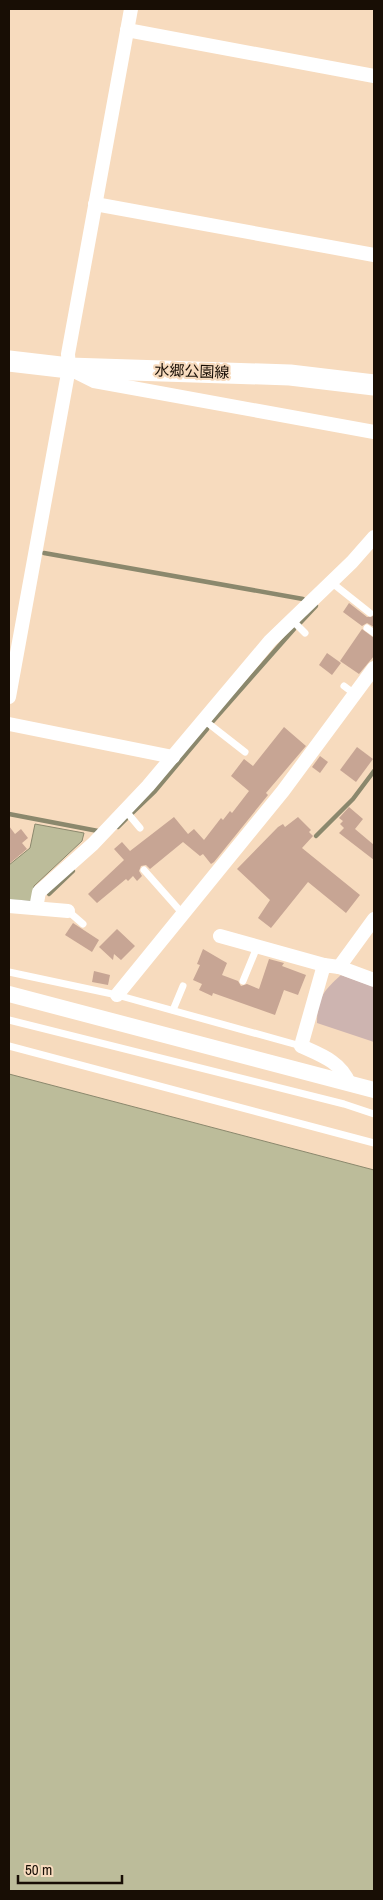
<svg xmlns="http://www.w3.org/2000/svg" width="383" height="1900" font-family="'Archivo Narrow','Noto Sans JP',sans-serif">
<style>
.green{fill:#cdb4b0}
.water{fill:#bcbc9a;stroke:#8b886d}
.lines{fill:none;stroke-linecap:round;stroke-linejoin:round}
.stream{stroke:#8b886d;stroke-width:4.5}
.building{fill:#c7a594}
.service{stroke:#fff;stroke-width:7}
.minor{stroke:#fff;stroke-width:14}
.tertiary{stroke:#fff;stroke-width:16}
.primary{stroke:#fff;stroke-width:21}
.labels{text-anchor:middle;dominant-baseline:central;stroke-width:4.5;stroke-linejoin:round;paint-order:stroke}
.street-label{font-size:15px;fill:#180e05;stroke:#f7dbbe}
</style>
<rect width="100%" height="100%" fill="#f7dbbe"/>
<path class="green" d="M 341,975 L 374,987 L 374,1042 L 317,1023 C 317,999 323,991 341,975 Z"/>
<g class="water">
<path d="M 35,824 L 84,833 L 82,841 L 34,886 L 33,901 L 9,900 L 9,865 L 30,848 Z"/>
<path d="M 9,1074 L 374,1170 L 374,1891 L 9,1891 Z"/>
</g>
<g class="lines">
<g class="stream">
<path d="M 44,553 L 303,599"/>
<path d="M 300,623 L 316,606"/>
<path d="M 213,721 L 294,629"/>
<path d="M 132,813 L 155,791 L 207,729"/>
<path d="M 9,814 L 98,831"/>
<path d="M 118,827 L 126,819"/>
<path d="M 316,836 L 353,799 L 374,771"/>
<path d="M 49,894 L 73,871"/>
</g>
</g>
<g class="building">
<path d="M 349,603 L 367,617 L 374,616 L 374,627 L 367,623 L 362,626 L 343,612 Z"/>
<path d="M 362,629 L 374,638 L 374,656 L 359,674 L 340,661 Z"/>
<path d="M 327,653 L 341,663 L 332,675 L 319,665 Z"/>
<path d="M 284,727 L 306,746 L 266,793 L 268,795 L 214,862 L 211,864 L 203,854 L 200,856 L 183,842 L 150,869 L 146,865 L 141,866 L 139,871 L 142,876 L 137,881 L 133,876 L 128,881 L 126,879 L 97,903 L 88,894 L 124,860 L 114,849 L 122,842 L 130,851 L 174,817 L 188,834 L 194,829 L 204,840 L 221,818 L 223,820 L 230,811 L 232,813 L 249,791 L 231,776 L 244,759 L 253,766 Z"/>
<path d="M 357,747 L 373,759 L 356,782 L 340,770 Z"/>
<path d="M 320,756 L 328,762 L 320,773 L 312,767 Z"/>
<path d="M 349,807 L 363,819 L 355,829 L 374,845 L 374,860 L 339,833 L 344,828 L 340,824 L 343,821 L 339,818 Z"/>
<path d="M 298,817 L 311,830 L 309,832 L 313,836 L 302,848 L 360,895 L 346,913 L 308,882 L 271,928 L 258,918 L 270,900 L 237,869 L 278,827 L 283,824 L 285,827 Z"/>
<path d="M 9,826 L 15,834 L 21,829 L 28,838 L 22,843 L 27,849 L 9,864 Z"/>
<path d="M 73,923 L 99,940 L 92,952 L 65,935 Z"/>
<path d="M 117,929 L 135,946 L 121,960 L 114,954 L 113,960 L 99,947 Z"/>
<path d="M 203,949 L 227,963 L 222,975 L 238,981 L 241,986 L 247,984 L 259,989 L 269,959 L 284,963 L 282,966 L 306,975 L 298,995 L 284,990 L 275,1015 L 213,993 L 212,996 L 199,990 L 202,984 L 193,980 L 200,965 L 197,964 Z"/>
<path d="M 94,971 L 110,975 L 108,985 L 92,982 Z"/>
</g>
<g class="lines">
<g class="service">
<path d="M 331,582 L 370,613"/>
<path d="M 292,620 L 305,633"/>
<path d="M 367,628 L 374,633"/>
<path d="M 344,686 L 356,695"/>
<path d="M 204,720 L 245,752"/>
<path d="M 125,810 L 140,828"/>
<path d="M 144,870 L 183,914"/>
<path d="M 68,911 L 83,924"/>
<path d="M 9,972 L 117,995 L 301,1046"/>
<path d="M 243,981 L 257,947"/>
<path d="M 173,1010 L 183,986"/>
<path d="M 9,1020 L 344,1104 L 374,1114"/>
<path d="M 9,1046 L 374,1143"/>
</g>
<g class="minor">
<path d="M 127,30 L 374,76"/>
<path d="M 95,204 L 374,255"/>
<path d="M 74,371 L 94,381 L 374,432"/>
<path d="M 9,697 L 69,368 L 68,354 L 131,9"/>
<path d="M 9,724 L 173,757"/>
<path d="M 9,906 L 68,911"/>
<path d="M 36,908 L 39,892 L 93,844 L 148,786 L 270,641 L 352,562 L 374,537"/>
<path d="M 220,936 L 324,965"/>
<path d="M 339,967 L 374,919"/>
<path d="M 117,995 L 283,791 L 374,668"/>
<path d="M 349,1083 C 341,1062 321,1055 301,1046 L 324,965 L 339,967 L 374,980"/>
</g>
<path class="tertiary" d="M 9,994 L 374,1090"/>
<path class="primary" d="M 9,361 L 69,368 L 290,375 L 374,385"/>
</g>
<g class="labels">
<g class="street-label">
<text transform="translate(192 371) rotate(2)">水郷公園線</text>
</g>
</g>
<rect width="383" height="1900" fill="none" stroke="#180e05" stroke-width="20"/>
<path d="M18 1875v8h104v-8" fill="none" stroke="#180e05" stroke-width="2.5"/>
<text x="25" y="1875" font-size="15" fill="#180e05" stroke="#f7dbbe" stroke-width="4" paint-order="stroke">50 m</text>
</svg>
